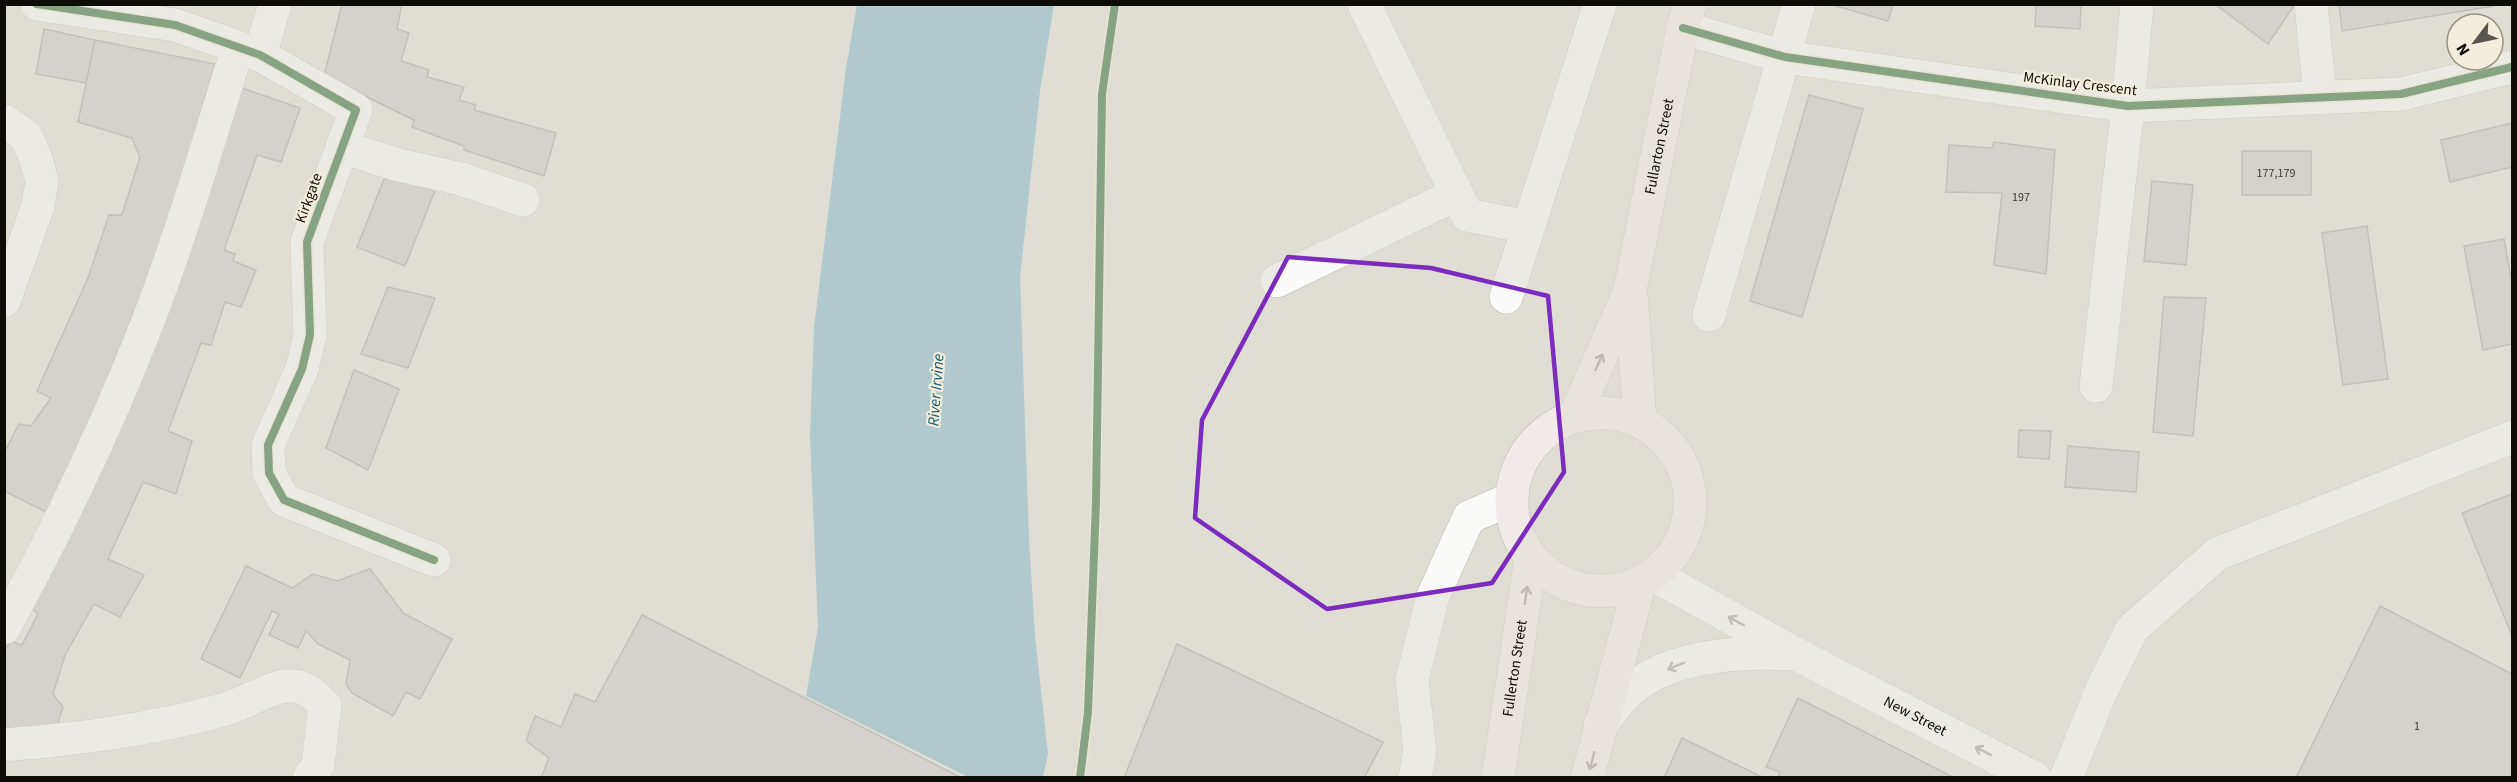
<svg xmlns="http://www.w3.org/2000/svg" width="2517" height="782" font-family="'Source Sans 3',sans-serif">
<style>
.water{fill:#75b2c4}
.building{fill:#c8c6c5;stroke:#a09e9c;stroke-width:1.5}
.lines{fill:none;stroke-linecap:round;stroke-linejoin:round}
.minor-casing{stroke:#bcb9b2;stroke-width:34}
.major-casing{stroke:#bbb9b5;stroke-width:34}
.minor{stroke:#fafaf9;stroke-width:33}
.major{stroke:#f2eae8;stroke-width:33}
.cycleway-casing{stroke:#f2eddc;stroke-width:11}
.cycleway{stroke:#1b5e20;stroke-width:8}
.oneway{stroke:#97918e}
.oneway2{stroke:#9c9b98}
.marked{fill:none;stroke:#7b2cbf;stroke-width:4.5;stroke-linejoin:round}
.labels{text-anchor:middle;dominant-baseline:central;stroke-width:4.5;stroke-linejoin:round;paint-order:stroke}
.number-label{font-size:12px;fill:#3c3a36}
.street-label{font-size:15px;fill:#0e0c07;stroke:#f2eddc}
.water-label{font-size:16px;font-style:italic;fill:#155b71;stroke:#f2eddc}
</style>
<rect width="100%" height="100%" fill="#e0ddd4"/>
<path class="water" d="M 857,5 L 1054,5 L 1040,91 L 1020,277 L 1029,540 L 1035,636 L 1048,754 L 1043,777 L 968,777 L 806,696 L 818,627 L 810,436 L 814,328 L 846,68 Z"/>
<g class="building">
<path d="M 342,4 L 402,4 L 397,29 L 409,33 L 401,61 L 429,70 L 427,77 L 464,87 L 459,100 L 476,105 L 474,110 L 556,133 L 544,176 L 464,150 L 464,146 L 412,127 L 414,120 L 324,76 Z"/>
<path d="M 1836,4 L 1893,4 L 1888,21 L 1836,6 Z"/>
<path d="M 2036,4 L 2081,4 L 2080,29 L 2035,26 Z"/>
<path d="M 2215,4 L 2295,4 L 2268,44 Z"/>
<path d="M 2339,4 L 2493,4 L 2493,6 L 2342,31 Z"/>
<path d="M 44,29 L 95,40 L 86,83 L 36,74 Z"/>
<path d="M 95,40 L 215,64 L 165,233 L 54,516 L 4,491 L 4,453 L 19,424 L 31,426 L 51,398 L 37,391 L 88,278 L 109,215 L 122,215 L 140,157 L 132,138 L 78,122 Z"/>
<path d="M 233,85 L 300,108 L 281,162 L 257,155 L 224,250 L 235,254 L 233,261 L 256,270 L 241,307 L 225,302 L 211,345 L 201,343 L 168,431 L 192,441 L 176,494 L 143,482 L 108,559 L 144,575 L 120,617 L 94,604 L 65,655 L 53,694 L 63,707 L 53,737 L 10,731 L 4,728 L 4,653 L 10,641 L 22,645 L 38,614 L 29,605 Z"/>
<path d="M 1809,95 L 1863,109 L 1802,317 L 1750,301 Z"/>
<path d="M 2512,123 L 2512,167 L 2450,182 L 2441,140 Z"/>
<path d="M 1994,142 L 2055,150 L 2046,274 L 1994,265 L 2002,193 L 1946,192 L 1949,145 L 1992,148 Z"/>
<rect x="2242" y="151" width="69" height="44"/>
<path d="M 388,169 L 436,188 L 405,266 L 357,247 Z"/>
<path d="M 2152,181 L 2193,185 L 2186,265 L 2144,261 Z"/>
<path d="M 2367,226 L 2388,379 L 2343,385 L 2322,233 Z"/>
<path d="M 2504,239 L 2512,283 L 2512,344 L 2483,350 L 2464,246 Z"/>
<path d="M 388,287 L 435,298 L 408,368 L 361,354 Z"/>
<path d="M 2164,297 L 2206,298 L 2193,436 L 2153,432 Z"/>
<path d="M 354,370 L 399,389 L 368,470 L 326,448 Z"/>
<path d="M 2019,430 L 2051,431 L 2049,459 L 2018,457 Z"/>
<path d="M 2068,446 L 2139,452 L 2136,492 L 2065,487 Z"/>
<path d="M 2512,494 L 2512,636 L 2462,513 Z"/>
<path d="M 246,566 L 292,588 L 313,574 L 337,581 L 370,569 L 403,613 L 452,639 L 420,699 L 406,692 L 393,716 L 352,693 L 346,684 L 350,660 L 318,644 L 306,631 L 298,648 L 269,635 L 279,614 L 272,611 L 240,678 L 201,659 Z"/>
<path d="M 2380,606 L 2512,674 L 2512,778 L 2296,778 Z"/>
<path d="M 642,615 L 962,778 L 541,778 L 549,758 L 526,741 L 535,716 L 561,727 L 575,694 L 595,702 Z"/>
<path d="M 1177,644 L 1383,742 L 1364,778 L 1124,778 Z"/>
<path d="M 1798,698 L 1941,771 L 1955,778 L 1778,778 L 1780,772 L 1766,767 Z"/>
<path d="M 1682,738 L 1764,778 L 1664,778 Z"/>
</g>
<g class="lines">
<g class="minor-casing">
<g id="minor">
<path d="M 37,4 L 175,25 L 260,55 L 356,110 L 307,242 L 310,335 L 302,369 L 268,445 L 269,473 L 284,500 L 434,560"/>
<path d="M 1364,4 L 1467,215 L 1528,227"/>
<path d="M 2311,4 L 2320,98"/>
<path d="M 1683,28 L 1785,57 L 2128,106 L 2401,94 L 2512,67"/>
<path d="M 260,55 L 275,4"/>
<path d="M 4,121 L 26,136 L 36,159 L 42,181 L 38,206 L 4,301"/>
<path d="M 342,147 L 395,164 L 461,179 L 523,200"/>
<path d="M 1277,281 L 1457,194"/>
<path d="M 1506,297 L 1600,4"/>
<path d="M 1709,315 L 1799,4"/>
<path d="M 2096,386 L 2128,106 L 2137,4"/>
<path id="s1" d="M 1654,575 L 1796,654 L 2035,778"/>
<path d="M 4,628 C 58,529 106,429 147,324 C 182,233 209,140 238,47"/>
<path d="M 1600,725 C 1609,715 1617,703 1627,693 C 1666,656 1737,651 1788,654"/>
<path d="M 4,745 C 77,739 151,730 222,710 C 240,706 270,687 286,686 C 304,684 314,694 325,706 L 318,765 L 309,778"/>
<path d="M 1415,778 L 1420,751 L 1412,680 L 1433,596 L 1469,517 L 1511,499"/>
<path d="M 2066,778 L 2102,689 L 2132,629 L 2217,554 L 2512,437"/>
</g>
</g>
<g class="major-casing">
<g id="major">
<path d="M 1631,294 L 1640,421"/>
<circle cx="1601" cy="502" r="89"/>
<path id="s2" d="M 1575,416 L 1630,290 L 1683,28 L 1690,4"/>
<path id="s3" d="M 1498,778 L 1531,558"/>
<path d="M 1587,778 L 1640,583"/>
</g>
</g>
<use href="#minor" class="minor"/>
<use href="#major" class="major"/>
<g class="cycleway-casing">
<g id="cycleway">
<path d="M 37,4 L 175,25 L 260,55 L 356,110 L 307,242 L 310,335 L 302,369 L 268,445 L 269,473 L 284,500 L 434,560"/>
<path d="M 1683,28 L 1785,57 L 2128,106 L 2401,94 L 2512,67"/>
<path d="M 1080,778 L 1088,712 L 1096,502 L 1102,94 L 1115,4"/>
</g>
</g>
<use href="#cycleway" class="cycleway"/>
</g>
<defs><path id="oneway-shaft" d="M-6 0H5M1.5-3L5.5 0L1.5 3" fill="none" stroke-width="1.6" stroke-linecap="round" stroke-linejoin="round" transform="scale(1.5)"/></defs>
<g class="oneway">
<use href="#oneway-shaft" transform="translate(1599 362) rotate(-66)"/>
<use href="#oneway-shaft" transform="translate(1526 595) rotate(-82)"/>
<use href="#oneway-shaft" transform="translate(1592 761) rotate(104)"/>
</g>
<g class="oneway2">
<use href="#oneway-shaft" transform="translate(1736 621) rotate(-151)"/>
<use href="#oneway-shaft" transform="translate(1676 666) rotate(157)"/>
<use href="#oneway-shaft" transform="translate(1983 751) rotate(-153)"/>
</g>
<path d="M0 0H2517V782H0ZM 1288,257 L 1431,268 L 1548,296 L 1564,472 L 1492,583 L 1327,609 L 1195,518 L 1202,420 Z" fill="#e0ddd4" fill-opacity=".55" fill-rule="evenodd"/>
<path class="marked" d="M 1288,257 L 1431,268 L 1548,296 L 1564,472 L 1492,583 L 1327,609 L 1195,518 L 1202,420 Z"/>
<g class="labels">
<g class="number-label">
<text x="2276" y="173">177,179</text>
<text x="2021" y="197">197</text>
<text x="2417" y="726">1</text>
</g>
<g class="street-label">
<text transform="translate(2080 84) rotate(7)">McKinlay Crescent</text>
<text stroke="none"><textPath href="#s2" startOffset="284">Fullarton Street</textPath></text>
<text transform="translate(309 198) rotate(-70)">Kirkgate</text>
<text stroke="none"><textPath href="#s3" startOffset="111">Fullerton Street</textPath></text>
<text stroke="none"><textPath href="#s1" startOffset="297">New Street</textPath></text>
</g>
<g class="water-label">
<text transform="translate(936 390) rotate(-86)">River Irvine</text>
</g>
</g>
<rect width="2517" height="782" fill="none" stroke="#0e0c07" stroke-width="12"/>
<g transform="translate(2475 42) rotate(238)"><circle r="28" fill="#f2eddc" stroke="#979387" stroke-width="1.5"/>
<path d="M0-4.5L10 22L0 15L-10 22Z" fill="#58554f"/>
<text y="-9" font-size="16" font-weight="bold" text-anchor="middle" fill="#0e0c07">N</text>
</g>
</svg>
